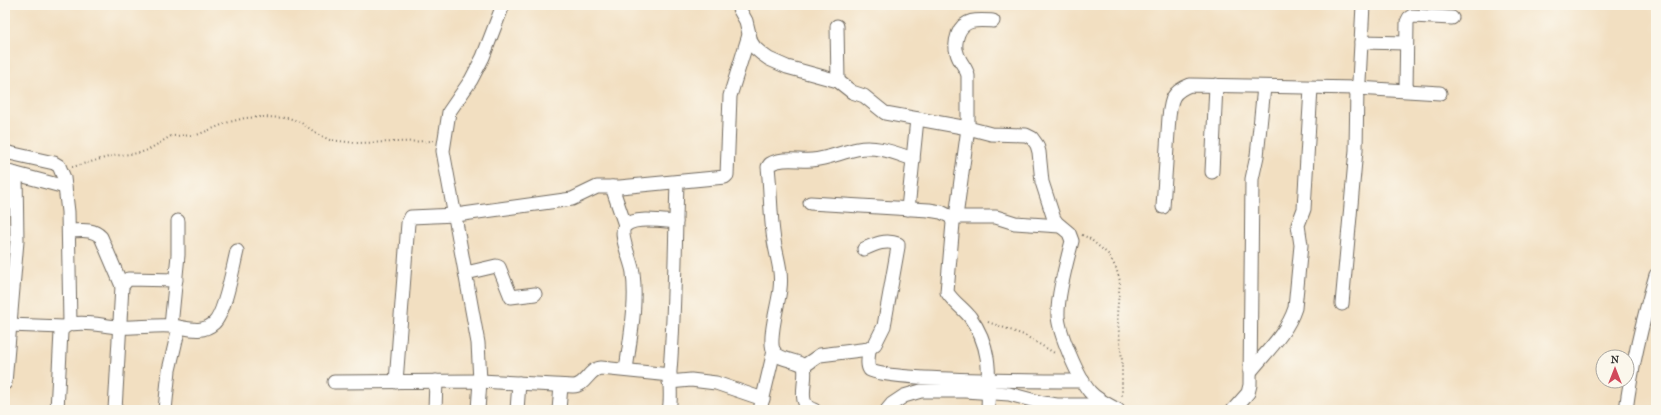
<svg xmlns="http://www.w3.org/2000/svg" width="1661" height="415" font-family="'IM FELL French Canon',serif">
<style>
.lines{fill:none;stroke-linecap:round;stroke-linejoin:round}
.street-casing{stroke:#716a60;stroke-width:15}
.path{stroke:#716a60;stroke-width:2;stroke-dasharray:1 3;stroke-linecap:butt}
.street{stroke:#fff;stroke-width:13}
</style>
<rect width="100%" height="100%" fill="#fbf7ec"/>
<filter id="ink" filterUnits="userSpaceOnUse"><feTurbulence type="fractalNoise" baseFrequency=".025" numOctaves="2"/><feDisplacementMap in="SourceGraphic" scale="8" xChannelSelector="R" yChannelSelector="G"/><feConvolveMatrix kernelMatrix="1 2 1 2 8 2 1 2 1" color-interpolation-filters="sRGB"/></filter>
<filter id="wash" filterUnits="userSpaceOnUse"><feTurbulence type="fractalNoise" baseFrequency=".012" numOctaves="4" result="noise"/><feDisplacementMap in="SourceGraphic" scale="16" xChannelSelector="R" yChannelSelector="G"/><feGaussianBlur stdDeviation="0.9" result="paint"/><feColorMatrix in="noise" values="0 0 0 0 0 0 0 0 0 0 0 0 0 0 0 0 0 1.4 0 .05"/><feComposite in="paint" operator="in"/></filter>
<g filter="url(#wash)">
<rect width="100%" height="100%" fill="#f2dfc1"/>
</g>
<g filter="url(#ink)">
<g class="lines">
<g class="street-casing">
<g id="street">
<path d="M 737,5 L 746,21 L 751,42 L 755,48 L 762,54 L 769,59 L 787,67 L 838,81 L 852,92 L 864,96 L 885,113 L 968,128 L 991,134 L 1026,135 L 1032,138 L 1037,145 L 1039,152 L 1042,182 L 1054,219 L 1057,223 L 1069,233 L 1072,241 C 1067,261 1057,296 1058,316 C 1059,333 1078,378 1090,392 C 1097,400 1109,405 1118,410"/>
<path d="M 837,26 L 838,81"/>
<path d="M 1361,42 L 1406,43"/>
<path d="M 1406,90 L 1407,22 L 1409,18 L 1412,16 L 1452,18"/>
<path d="M 5,152 L 54,163 L 59,166 L 64,178 L 68,212 L 70,324"/>
<path d="M 5,171 L 65,187"/>
<path d="M 1212,172 L 1216,85"/>
<path d="M 612,187 L 625,225"/>
<path d="M 810,203 L 929,210 L 941,212 L 951,217 L 953,223 L 947,292 C 953,302 963,308 970,317 C 992,347 989,375 988,410"/>
<path d="M 1163,207 L 1169,117 C 1171,99 1172,92 1190,85 L 1357,88 L 1359,81 L 1363,5"/>
<path d="M 908,209 L 917,119"/>
<path d="M 951,217 L 996,217 L 1015,223 L 1060,226"/>
<path d="M 956,217 L 968,128 L 968,76 C 967,68 959,62 957,53 C 955,48 956,40 958,34 C 964,18 979,20 993,21"/>
<path d="M 69,231 C 81,231 92,228 101,237 L 122,286"/>
<path d="M 466,273 L 496,266 L 499,267 L 511,297 L 535,294"/>
<path d="M 1342,304 L 1356,150 L 1357,88 L 1440,93"/>
<path d="M 9,325 L 63,327"/>
<path d="M 171,326 L 178,255 L 178,221"/>
<path d="M 869,349 C 869,355 866,365 870,370 C 878,381 1057,381 1083,381"/>
<path d="M 804,366 L 820,355 L 869,349 L 875,344 L 884,326 L 898,247 L 898,244 C 886,239 875,244 864,249"/>
<path d="M 626,370 C 630,338 637,306 633,273 C 632,262 618,234 625,226 C 634,216 664,221 676,222"/>
<path d="M 1250,372 C 1266,352 1287,333 1295,308 L 1301,245 L 1298,225 L 1304,209 L 1311,88"/>
<path d="M 334,382 L 480,381 L 573,386 C 586,386 588,369 601,368 L 670,375"/>
<path d="M 396,382 L 408,223 L 411,217 L 456,215 L 572,199 L 597,187 L 620,187 L 725,177 L 727,175 L 730,96 L 749,35"/>
<path d="M 669,382 L 691,380 L 716,383 L 763,399"/>
<path d="M 5,383 L 17,241 L 16,174"/>
<path d="M 57,410 L 61,332 C 63,327 67,325 72,324 C 87,321 103,326 118,327 C 135,328 153,325 170,326 C 185,327 201,335 214,323 C 225,313 233,267 237,251"/>
<path d="M 115,410 L 122,286 L 128,279 L 176,280"/>
<path d="M 165,410 L 169,370 L 179,327"/>
<path d="M 435,410 L 436,381"/>
<path d="M 478,410 L 480,381 L 478,343 L 443,151 L 449,112 L 471,80 L 483,57 L 503,5"/>
<path d="M 517,410 L 519,383"/>
<path d="M 559,410 L 561,386"/>
<path d="M 669,410 C 672,397 669,384 670,371 C 675,308 675,245 677,182"/>
<path d="M 760,410 L 774,351"/>
<path d="M 814,410 C 795,405 808,380 804,366 C 796,359 781,361 774,352 C 767,340 779,302 780,289 C 782,273 778,261 775,246 C 770,221 771,193 768,167 L 770,164 C 782,157 798,161 812,160 C 827,159 842,152 857,149 C 876,145 895,153 913,159"/>
<path d="M 887,410 L 892,404 L 904,396 L 921,391 L 965,391 L 1009,394 L 1043,403 L 1057,405 L 1092,405 L 1104,403"/>
<path d="M 1233,410 L 1248,393 L 1250,385 L 1252,179 L 1257,156 L 1264,87"/>
<path d="M 1626,410 C 1632,364 1643,319 1656,275"/>
</g>
</g>
<g class="path">
<path d="M 72,167 L 112,156 L 139,153 L 148,150 L 171,136 L 197,135 L 229,122 L 245,118 L 262,117 L 289,118 L 300,122 L 319,135 L 330,140 L 356,143 L 434,141"/>
<path d="M 1082,235 L 1089,238 L 1108,254 L 1116,268 L 1120,281 L 1117,314 L 1122,360 L 1122,398"/>
<path d="M 988,322 L 1024,335 L 1056,354"/>
</g>
<use href="#street" class="street"/>
</g>
</g>
<rect width="1661" height="415" fill="none" stroke="#fbf7ec" stroke-width="20"/>
<g transform="translate(1615 369)"><circle r="19" fill="#fbf7ec" stroke="#a8a59f"/>
<path d="M0-3L7 15L0 10L-7 15Z" fill="#d1495b"/>
<text y="-6" font-size="11" font-weight="bold" text-anchor="middle" fill="#2b2b2b">N</text>
</g>
</svg>
